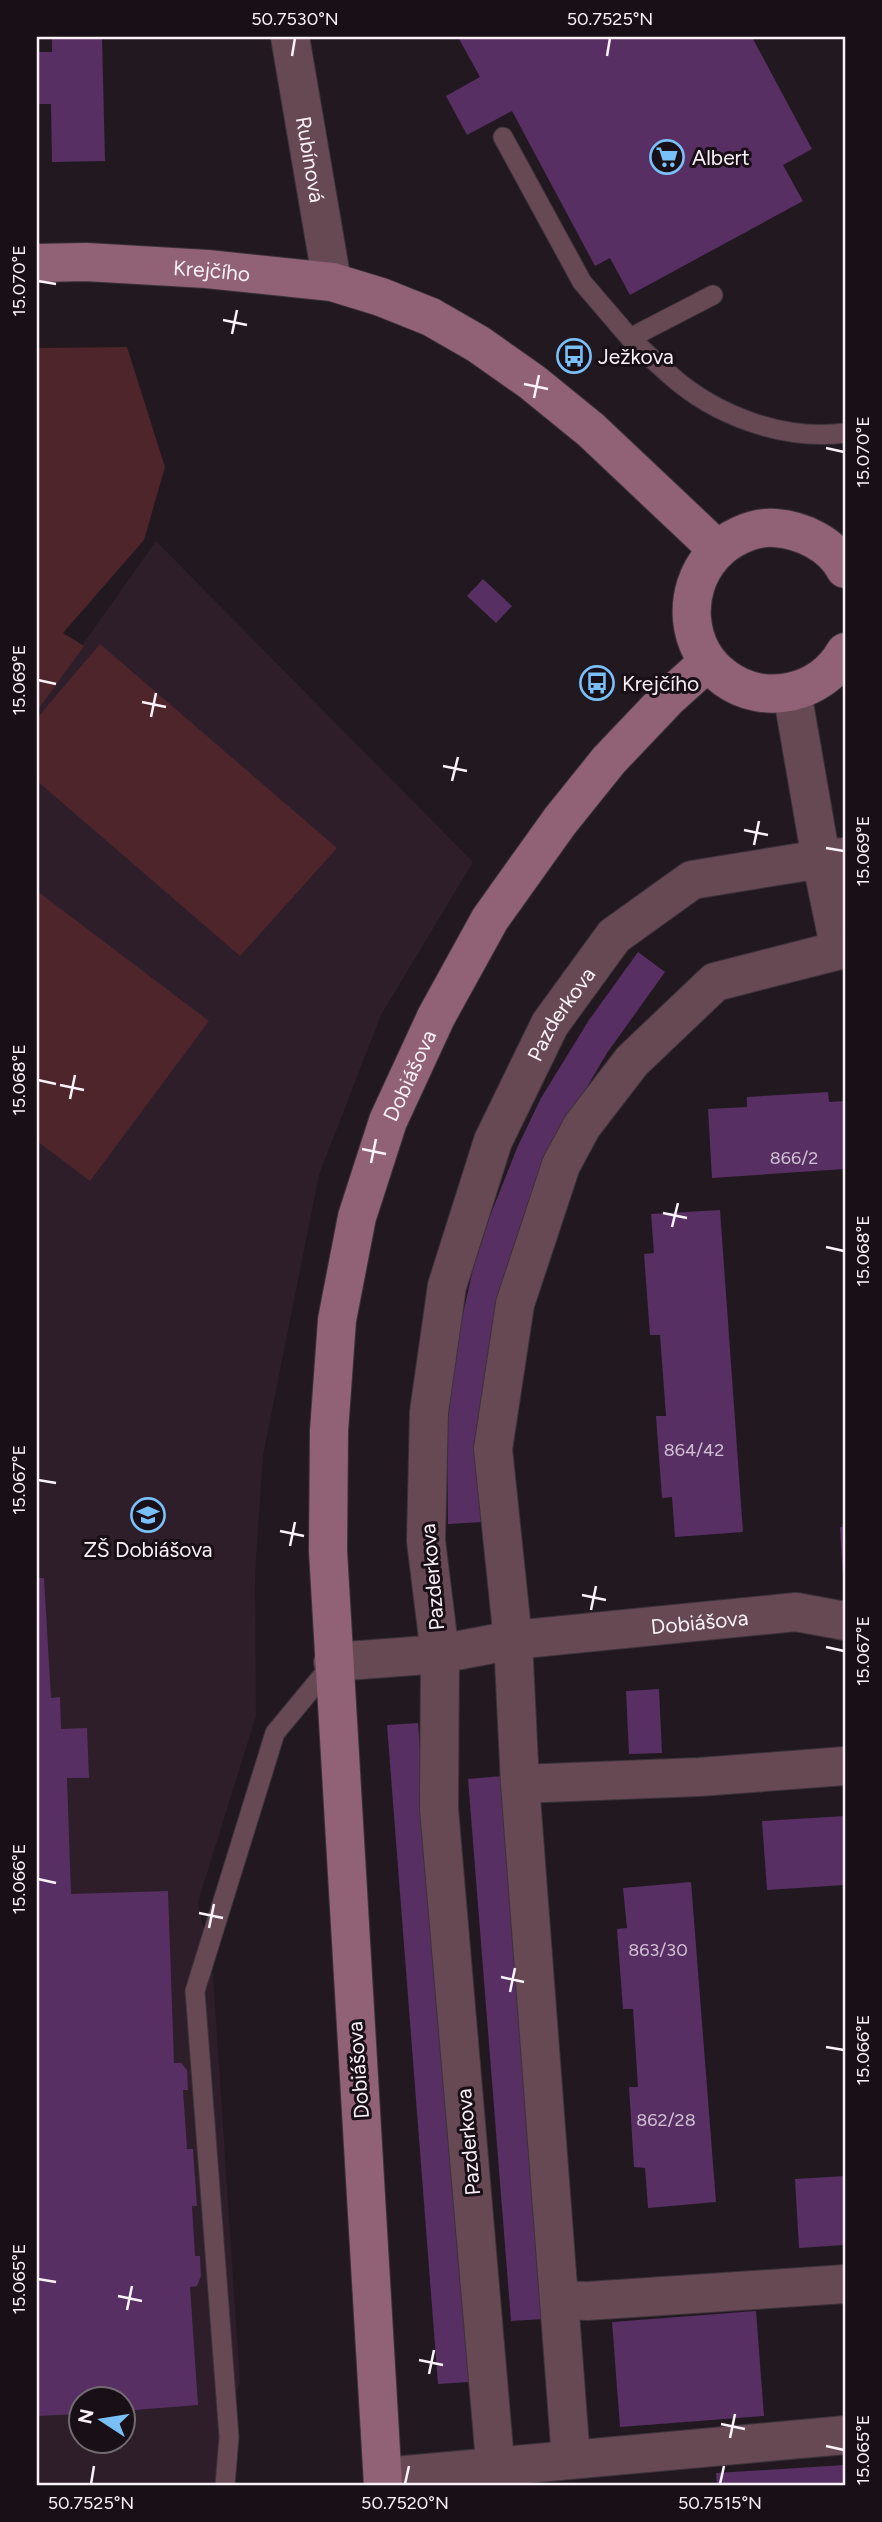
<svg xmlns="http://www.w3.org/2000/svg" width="882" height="2522" font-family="Figtree,sans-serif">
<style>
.built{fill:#2d1e2a;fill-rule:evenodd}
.green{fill:#4d252a}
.building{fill:#572f63}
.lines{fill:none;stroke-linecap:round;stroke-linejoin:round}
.lane-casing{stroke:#3c323a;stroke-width:21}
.street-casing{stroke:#3c323a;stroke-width:40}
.secondary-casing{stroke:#3c323a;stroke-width:40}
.lane{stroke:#674954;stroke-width:19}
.street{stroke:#674954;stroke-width:38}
.secondary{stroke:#916275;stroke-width:38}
.ticks{fill:none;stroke:#faf2f8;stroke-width:2.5}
.labels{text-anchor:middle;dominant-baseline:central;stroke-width:6;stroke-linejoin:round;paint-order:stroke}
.number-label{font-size:18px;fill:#d1c1d3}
.poi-label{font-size:21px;fill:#faf2f8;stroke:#190f16;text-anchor:start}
.street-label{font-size:21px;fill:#faf2f8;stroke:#190f16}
.neatline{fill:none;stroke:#faf2f8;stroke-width:2.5}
.ticks-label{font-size:18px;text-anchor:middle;fill:#faf2f8}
</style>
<rect width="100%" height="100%" fill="#221820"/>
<path class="built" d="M 156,541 L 473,862 L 381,1015 L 319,1175 L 263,1456 L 255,1575 L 256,1716 L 198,1902 L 213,1975 L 240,2383 L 222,2429 L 216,2485 L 37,2485 L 37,709 ZM 80,2400 L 122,2400 L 122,2442 L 80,2442 Z"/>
<g class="green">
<path d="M 127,347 L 165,467 L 144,540 L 63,633 L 84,646 L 37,711 L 37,348 Z"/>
<path d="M 100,644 L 337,848 L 240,956 L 37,781 L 37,718 Z"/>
<path d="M 37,891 L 209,1021 L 90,1181 L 37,1141 Z"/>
</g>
<g class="building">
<path d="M 52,37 L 102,37 L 105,161 L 52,162 L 51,104 L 37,104 L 37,52 L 52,52 Z"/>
<path d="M 458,37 L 752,37 L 812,149 L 783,165 L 803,201 L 630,295 L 610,258 L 595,266 L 512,111 L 467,135 L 446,96 L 480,77 Z"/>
<path d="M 483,579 L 512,606 L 496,623 L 467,596 Z"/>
<path d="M 638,952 L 665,972 L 607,1053 L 571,1114 L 482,1522 L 448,1524 L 447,1433 L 452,1378 L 461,1323 L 473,1269 L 490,1216 L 517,1148 L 541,1098 L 589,1020 Z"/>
<path d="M 828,1092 L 829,1102 L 845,1101 L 845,1169 L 712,1178 L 708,1109 L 747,1107 L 747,1097 Z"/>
<path d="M 720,1210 L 743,1532 L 675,1537 L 672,1497 L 662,1498 L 656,1416 L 666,1416 L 660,1335 L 650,1335 L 644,1254 L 654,1253 L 651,1214 Z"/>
<path d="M 845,1526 L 845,1578 L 843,1578 L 840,1527 Z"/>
<path d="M 37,1578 L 44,1578 L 51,1698 L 60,1697 L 61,1729 L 87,1728 L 89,1778 L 67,1778 L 71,1894 L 168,1891 L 174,2063 L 181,2063 L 187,2070 L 188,2090 L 183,2090 L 187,2149 L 193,2149 L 197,2206 L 192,2206 L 195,2256 L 200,2256 L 201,2276 L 197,2286 L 190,2287 L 198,2405 L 122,2411 L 122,2399 L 80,2399 L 80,2414 L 37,2416 Z"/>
<path d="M 659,1689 L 662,1753 L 629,1754 L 626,1691 Z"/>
<path d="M 418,1723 L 469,2382 L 438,2384 L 387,1725 Z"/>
<path d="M 502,1776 L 544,2319 L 511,2321 L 468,1779 Z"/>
<path d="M 845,1816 L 845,1885 L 767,1890 L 762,1821 Z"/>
<path d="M 691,1882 L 716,2202 L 648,2208 L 645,2168 L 634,2167 L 629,2087 L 638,2087 L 633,2009 L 623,2009 L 617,1929 L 627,1928 L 623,1888 Z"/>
<path d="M 845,2176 L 845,2245 L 799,2248 L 795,2179 Z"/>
<path d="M 756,2311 L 764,2416 L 620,2427 L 612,2322 Z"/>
<path d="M 845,2465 L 845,2485 L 717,2485 L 716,2473 Z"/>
</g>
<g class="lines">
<g class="lane-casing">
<g id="lane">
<path d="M 503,137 L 582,282 L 630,338"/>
<path d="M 713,295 L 630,338 C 643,350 656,363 670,375 C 716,416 784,441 845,433"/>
<path d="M 225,2485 L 229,2437 L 195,1991 L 275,1733 L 333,1663"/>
</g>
</g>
<g class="street-casing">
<g id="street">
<path id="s1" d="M 290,37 L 332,282"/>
<path d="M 792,692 L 821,859 L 840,950 L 845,950"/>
<path id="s2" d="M 333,1662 L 440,1654 L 513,1640 L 796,1612 L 845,1621"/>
<path d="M 520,1784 L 699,1777 L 845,1766"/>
<path d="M 559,2300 L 587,2301 L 845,2284"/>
<path d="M 571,2459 L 520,1784 L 513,1640 L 493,1449 L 515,1304 L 561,1165 L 582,1126 L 632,1061 L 715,982 L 840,950"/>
<path d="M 383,2477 L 845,2435"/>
<path id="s3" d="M 497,2485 L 439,1809 L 440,1654 L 426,1541 L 429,1412 L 447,1286 L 493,1141 L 550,1024 L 614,936 L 692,880 L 821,859 L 845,857"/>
</g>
</g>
<g class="secondary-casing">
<g id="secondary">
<path id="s4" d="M 37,263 L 86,262 L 207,269 L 332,282 L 381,297 L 431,317 L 478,344 L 532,382 L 591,430 L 718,550"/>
<path d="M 845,569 C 832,544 802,530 775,528 C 753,526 727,539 713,555 C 681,591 685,649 725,678 C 764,707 822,694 845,652"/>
<path id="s5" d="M 383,2485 L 328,1551 L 329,1431 L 337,1320 L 357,1217 L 388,1121 L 436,1017 L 490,919 L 560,821 L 609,760 L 668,698 L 708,662"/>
</g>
</g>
<use href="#lane" class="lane"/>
<use href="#street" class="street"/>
<use href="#secondary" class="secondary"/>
</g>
<path class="ticks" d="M 292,56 L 295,38M 607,56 L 610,38M 38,281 L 56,284M 223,320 L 247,325M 232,334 L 237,310M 524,384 L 548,389M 534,398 L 539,375M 826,448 L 844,452M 38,680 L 56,684M 142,702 L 166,707M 151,717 L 156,693M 443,766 L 467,771M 452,781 L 458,757M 744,830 L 768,835M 754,845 L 759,821M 826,848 L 844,851M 38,1080 L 56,1084M 60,1085 L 84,1090M 70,1099 L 75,1075M 362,1149 L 386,1154M 371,1163 L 376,1139M 663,1213 L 687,1218M 672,1227 L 678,1203M 826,1247 L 844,1251M 38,1480 L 56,1483M 280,1531 L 304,1536M 290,1546 L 295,1522M 582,1595 L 606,1600M 591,1610 L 596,1586M 826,1647 L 844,1651M 38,1879 L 56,1883M 199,1913 L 223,1918M 209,1928 L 214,1904M 501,1977 L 524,1982M 510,1992 L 515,1968M 826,2047 L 844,2050M 38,2279 L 56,2282M 118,2296 L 142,2301M 127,2310 L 132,2286M 419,2360 L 443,2365M 429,2374 L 434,2350M 721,2424 L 745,2429M 730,2438 L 735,2414M 826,2446 L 844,2450M 91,2484 L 94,2466M 405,2484 L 409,2466M 720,2484 L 724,2466"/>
<defs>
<g id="supermarket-ring" transform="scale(1.75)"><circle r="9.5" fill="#190f16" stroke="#79bff8" stroke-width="1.5"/><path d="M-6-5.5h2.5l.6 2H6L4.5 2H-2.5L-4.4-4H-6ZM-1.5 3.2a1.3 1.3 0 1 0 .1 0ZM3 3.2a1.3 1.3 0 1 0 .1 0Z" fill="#79bff8"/></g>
<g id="bus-ring" transform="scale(1.75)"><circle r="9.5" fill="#190f16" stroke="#79bff8" stroke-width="1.5"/><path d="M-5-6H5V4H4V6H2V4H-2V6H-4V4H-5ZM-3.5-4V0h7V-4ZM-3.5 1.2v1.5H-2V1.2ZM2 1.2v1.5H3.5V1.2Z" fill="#79bff8"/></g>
<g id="school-ring" transform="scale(1.75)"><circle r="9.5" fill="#190f16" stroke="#79bff8" stroke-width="1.5"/><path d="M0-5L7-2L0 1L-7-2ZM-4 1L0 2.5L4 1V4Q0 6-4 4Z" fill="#79bff8"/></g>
</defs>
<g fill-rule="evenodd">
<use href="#supermarket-ring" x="667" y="157"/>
<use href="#bus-ring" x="574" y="356"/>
<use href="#bus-ring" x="597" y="683"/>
<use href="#school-ring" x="148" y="1515"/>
</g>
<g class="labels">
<g class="number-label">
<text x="794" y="1158">866/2</text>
<text x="694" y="1450">864/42</text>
<text x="658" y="1950">863/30</text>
<text x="666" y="2120">862/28</text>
</g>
<g class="poi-label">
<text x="692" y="157">Albert</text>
<text x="598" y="356">Ježkova</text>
<text x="622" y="683">Krejčího</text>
<text x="148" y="1549" text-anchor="middle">ZŠ Dobiášova</text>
</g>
<g class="street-label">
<text stroke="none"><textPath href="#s1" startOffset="124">Rubínová</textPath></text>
<text stroke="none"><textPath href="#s4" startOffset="175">Krejčího</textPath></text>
<text stroke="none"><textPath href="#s3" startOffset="1500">Pazderkova</textPath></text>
<text stroke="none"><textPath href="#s5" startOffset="1423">Dobiášova</textPath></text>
<text transform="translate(432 1577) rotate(-95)">Pazderkova</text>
<text stroke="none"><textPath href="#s2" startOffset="369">Dobiášova</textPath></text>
<text transform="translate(358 2070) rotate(-94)">Dobiášova</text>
<text transform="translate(468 2142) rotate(-95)">Pazderkova</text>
</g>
</g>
<rect width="882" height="2522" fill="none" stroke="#190f16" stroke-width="77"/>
<g transform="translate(102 2420) rotate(282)"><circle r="33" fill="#190f16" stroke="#736a70" stroke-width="2"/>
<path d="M0-5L12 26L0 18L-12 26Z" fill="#79bff8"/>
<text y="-10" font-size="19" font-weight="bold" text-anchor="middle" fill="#faf2f8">N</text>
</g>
<rect x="38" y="38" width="806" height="2446" class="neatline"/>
<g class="ticks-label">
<text x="295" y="25">50.7530°N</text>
<text x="610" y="25">50.7525°N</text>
<text transform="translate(19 281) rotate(-90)" y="6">15.070°E</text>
<text transform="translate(863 452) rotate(-90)" y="6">15.070°E</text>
<text transform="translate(19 680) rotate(-90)" y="6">15.069°E</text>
<text transform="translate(863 851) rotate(-90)" y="6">15.069°E</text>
<text transform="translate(19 1080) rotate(-90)" y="6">15.068°E</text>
<text transform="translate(863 1251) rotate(-90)" y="6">15.068°E</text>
<text transform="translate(19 1480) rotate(-90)" y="6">15.067°E</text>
<text transform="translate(863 1651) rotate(-90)" y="6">15.067°E</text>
<text transform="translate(19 1879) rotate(-90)" y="6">15.066°E</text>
<text transform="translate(863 2050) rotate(-90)" y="6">15.066°E</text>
<text transform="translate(19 2279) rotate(-90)" y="6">15.065°E</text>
<text transform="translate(863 2450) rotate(-90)" y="6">15.065°E</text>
<text x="91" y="2509">50.7525°N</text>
<text x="405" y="2509">50.7520°N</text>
<text x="720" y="2509">50.7515°N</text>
</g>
</svg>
